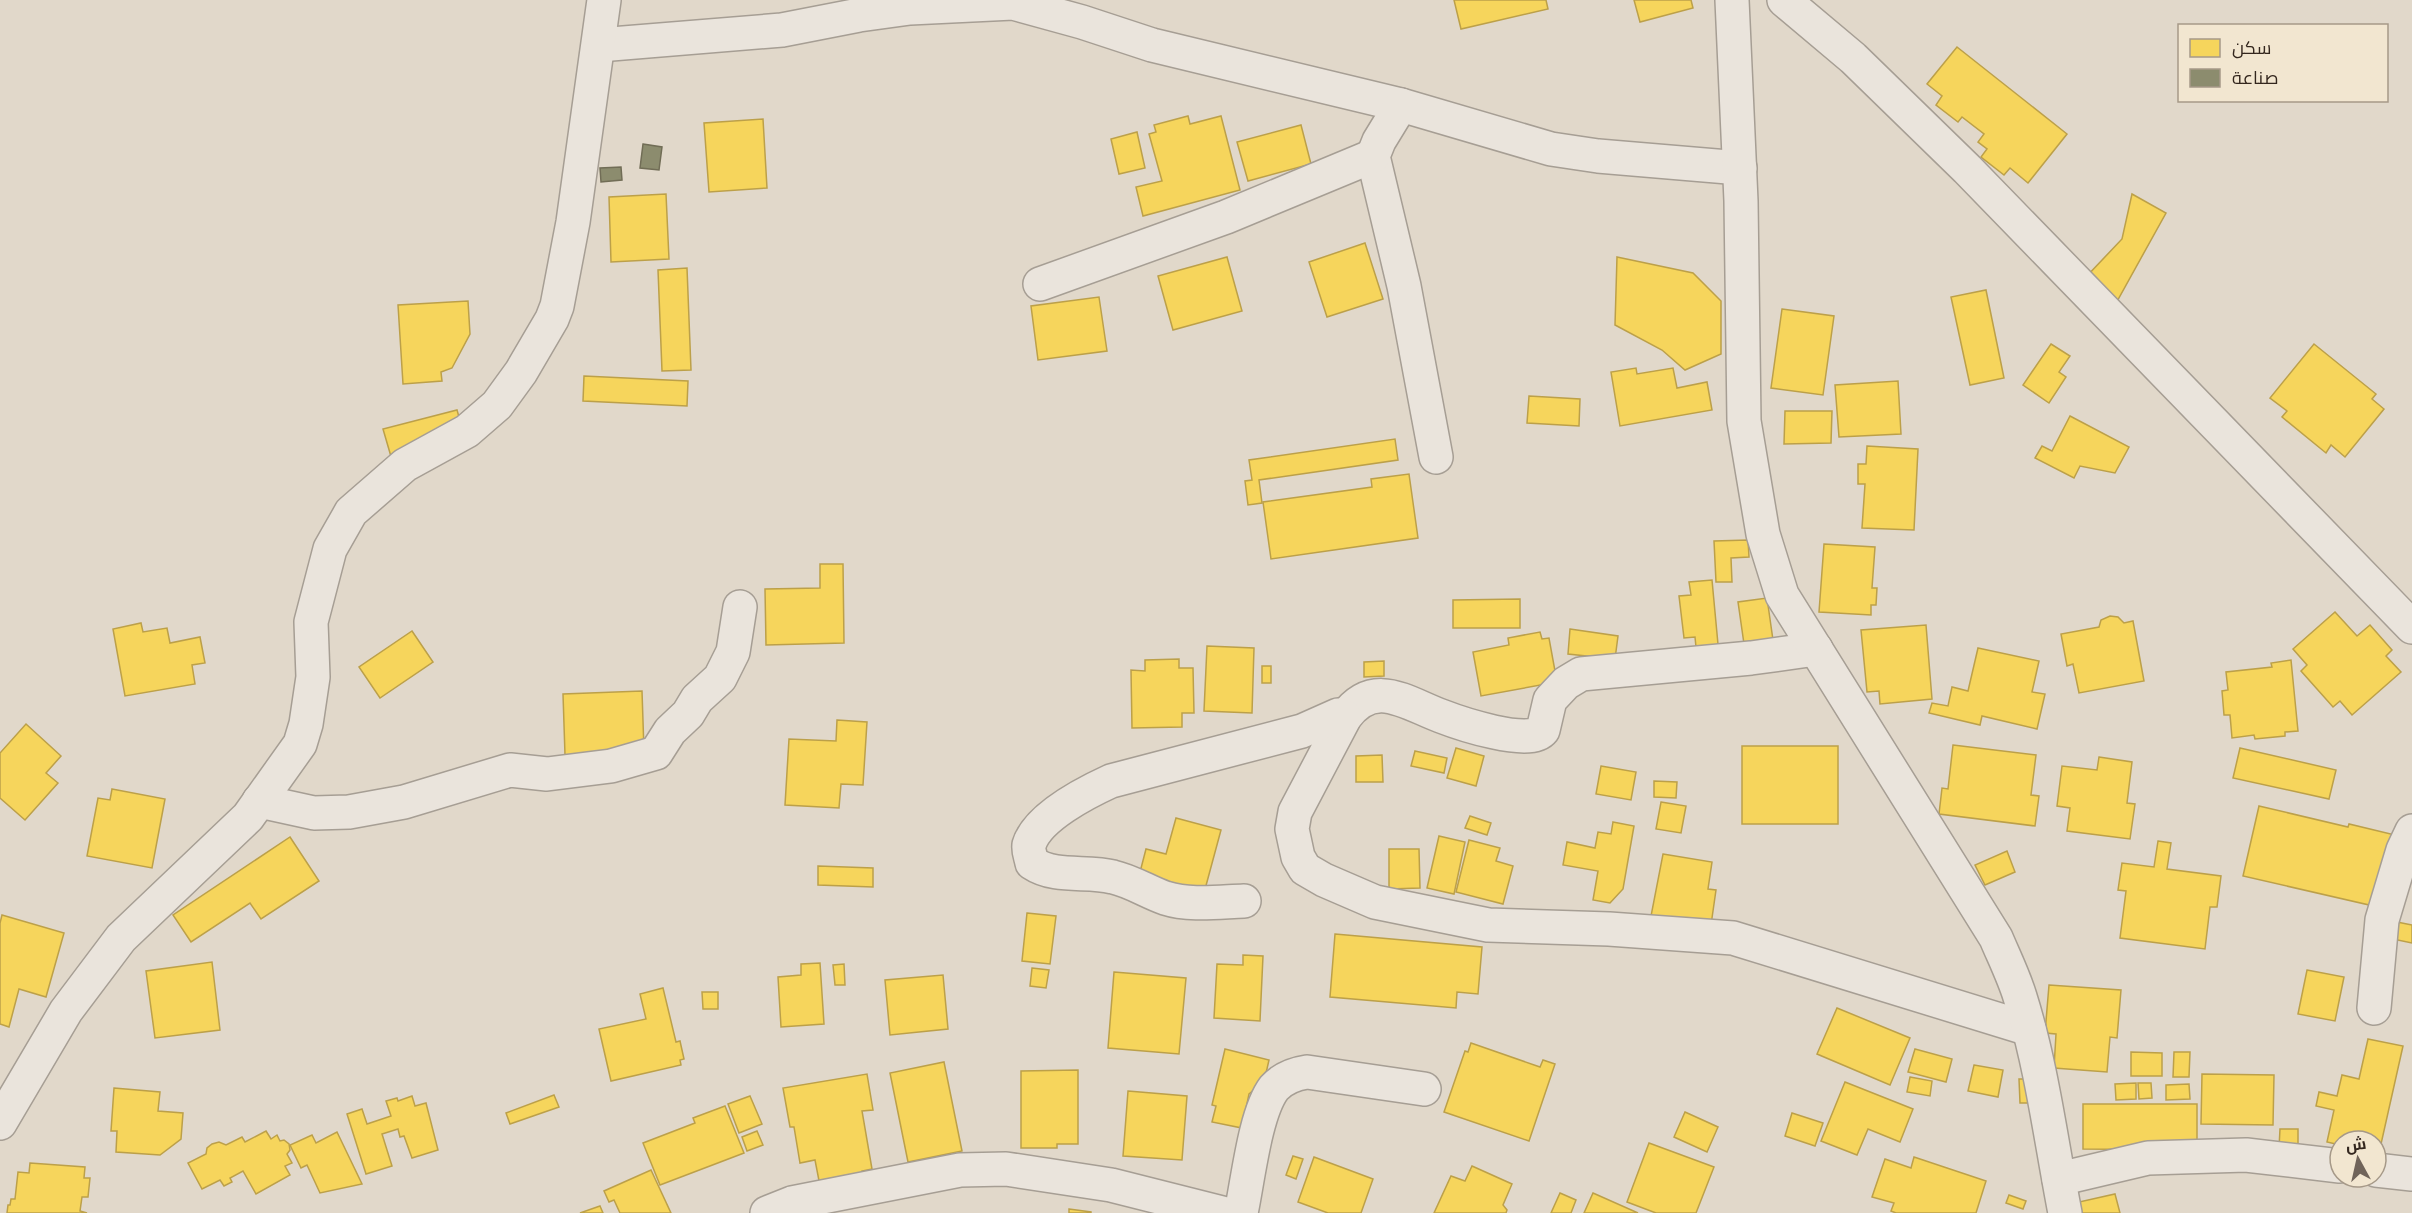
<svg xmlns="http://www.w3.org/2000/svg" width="2412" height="1213" font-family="'IBM Plex Serif',Cairo,serif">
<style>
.homes{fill:#f6d55c;stroke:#bca049;stroke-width:1.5}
.industry{fill:#8c8c6e;stroke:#716d56;stroke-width:1.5}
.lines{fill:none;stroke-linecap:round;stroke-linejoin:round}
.minor-casing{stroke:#a69e94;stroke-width:36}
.tertiary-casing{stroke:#a69e94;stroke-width:36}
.minor{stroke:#eae4dc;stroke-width:33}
.tertiary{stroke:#eae4dc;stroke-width:33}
</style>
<rect width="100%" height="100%" fill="#e1d8ca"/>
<g class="homes">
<path d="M 1454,0 L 1546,0 L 1548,9 L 1461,29 Z"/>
<path d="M 1634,0 L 1691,0 L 1693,8 L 1640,22 Z"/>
<path d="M 1957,47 L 2067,134 L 2028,183 L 2010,168 L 2004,175 L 1981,157 L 1987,149 L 1978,142 L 1984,134 L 1962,117 L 1958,122 L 1936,105 L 1942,96 L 1927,84 Z"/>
<path d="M 1188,116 L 1190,124 L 1221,116 L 1240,190 L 1143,216 L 1136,187 L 1162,181 L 1149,134 L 1156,132 L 1154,125 Z"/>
<path d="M 763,119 L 767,188 L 709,192 L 704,123 Z"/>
<path d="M 1301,125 L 1311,164 L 1248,181 L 1237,142 Z"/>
<path d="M 1137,132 L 1145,168 L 1119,174 L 1111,139 Z"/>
<path d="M 666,194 L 669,259 L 611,262 L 609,197 Z"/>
<path d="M 2132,194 L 2166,213 L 2115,305 L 2085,278 L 2122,239 Z"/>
<path d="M 1365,243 L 1383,299 L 1327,317 L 1309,262 Z"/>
<path d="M 1227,257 L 1242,311 L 1173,330 L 1158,276 Z"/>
<path d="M 1617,257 L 1693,273 L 1721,301 L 1721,354 L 1685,370 L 1662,350 L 1615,325 Z"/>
<path d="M 687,268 L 691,370 L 662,371 L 658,270 Z"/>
<path d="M 1986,290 L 2004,378 L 1970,385 L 1951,297 Z"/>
<path d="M 1099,297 L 1107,351 L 1038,360 L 1031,306 Z"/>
<path d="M 468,301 L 470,334 L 452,368 L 441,372 L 442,381 L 403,384 L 398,305 Z"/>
<path d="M 1782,309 L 1834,316 L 1823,395 L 1771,388 Z"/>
<path d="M 2051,344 L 2070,356 L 2059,372 L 2066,377 L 2049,403 L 2023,385 Z"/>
<path d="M 2314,344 L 2376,394 L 2372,399 L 2384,409 L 2345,457 L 2331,445 L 2326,453 L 2282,417 L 2287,411 L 2270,398 Z"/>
<path d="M 1636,368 L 1637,374 L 1673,368 L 1677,388 L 1707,382 L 1712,410 L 1620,426 L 1611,372 Z"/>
<path d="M 584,376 L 688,381 L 687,406 L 583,401 Z"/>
<path d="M 1898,381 L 1901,434 L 1839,437 L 1835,385 Z"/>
<path d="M 1529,396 L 1580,399 L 1579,426 L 1527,423 Z"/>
<path d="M 457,410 L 463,431 L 392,460 L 383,429 Z"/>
<path d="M 1785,411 L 1832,411 L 1831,443 L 1784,444 Z"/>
<path d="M 2070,416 L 2129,447 L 2115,473 L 2080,466 L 2074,478 L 2035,458 L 2042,446 L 2052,451 Z"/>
<path d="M 1395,439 L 1398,460 L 1259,480 L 1262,503 L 1248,505 L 1245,481 L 1252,480 L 1249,460 Z"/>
<path d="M 1867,446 L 1918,449 L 1914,530 L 1862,528 L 1865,484 L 1858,484 L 1858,464 L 1866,464 Z"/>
<path d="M 1409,474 L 1418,538 L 1271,559 L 1263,502 L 1372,487 L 1371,479 Z"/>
<path d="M 1748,540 L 1749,557 L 1731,558 L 1732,582 L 1716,582 L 1714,541 Z"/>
<path d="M 1824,544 L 1875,547 L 1872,588 L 1877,588 L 1876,605 L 1871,605 L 1871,615 L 1819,612 Z"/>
<path d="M 820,564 L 843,564 L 844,643 L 766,645 L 765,589 L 820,588 Z"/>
<path d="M 1712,580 L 1719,655 L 1697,657 L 1695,637 L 1684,638 L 1679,596 L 1691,595 L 1689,582 Z"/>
<path d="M 1767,598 L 1774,647 L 1745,651 L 1738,602 Z"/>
<path d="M 1520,599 L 1520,628 L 1453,628 L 1453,600 Z"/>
<path d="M 2335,612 L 2357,636 L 2370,625 L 2392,650 L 2386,656 L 2401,672 L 2352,715 L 2340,701 L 2333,707 L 2301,671 L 2307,665 L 2293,649 Z"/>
<path d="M 2110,616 L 2118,617 L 2124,623 L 2133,621 L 2144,681 L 2079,693 L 2073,664 L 2067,666 L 2061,634 L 2099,627 L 2101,620 Z"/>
<path d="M 141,623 L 143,632 L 167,628 L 170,643 L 200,637 L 205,663 L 192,665 L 195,684 L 125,696 L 113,629 Z"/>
<path d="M 1926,625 L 1932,699 L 1880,704 L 1879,691 L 1867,692 L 1861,630 Z"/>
<path d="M 1570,629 L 1618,636 L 1615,659 L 1568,654 Z"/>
<path d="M 412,631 L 433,662 L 380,698 L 359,667 Z"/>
<path d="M 1540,632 L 1542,639 L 1549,638 L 1557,682 L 1481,696 L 1473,652 L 1509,645 L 1508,638 Z"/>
<path d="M 1207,646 L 1254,648 L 1252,713 L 1204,711 Z"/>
<path d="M 1978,648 L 2039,661 L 2032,692 L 2045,694 L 2037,729 L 1982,716 L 1980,725 L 1929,713 L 1932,703 L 1948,706 L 1952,687 L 1968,691 Z"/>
<path d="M 1179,659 L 1179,668 L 1193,668 L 1194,713 L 1182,713 L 1182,727 L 1132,728 L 1131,670 L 1145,671 L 1145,660 Z"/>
<path d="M 2291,660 L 2298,731 L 2285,732 L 2285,736 L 2255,739 L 2254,735 L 2232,738 L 2230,715 L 2224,715 L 2222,691 L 2228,690 L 2226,672 L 2272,667 L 2271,663 Z"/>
<path d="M 1384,661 L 1384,676 L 1364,677 L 1364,662 Z"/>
<rect x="1262" y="666" width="9" height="17"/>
<path d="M 642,691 L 644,751 L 565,755 L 563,694 Z"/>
<path d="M 837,720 L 867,722 L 863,785 L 841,784 L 839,808 L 785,805 L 789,739 L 836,741 Z"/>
<path d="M 26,724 L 61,756 L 46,773 L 58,783 L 25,820 L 0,798 L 0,753 Z"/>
<path d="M 1953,745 L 2036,755 L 2031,795 L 2039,796 L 2035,826 L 1939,814 L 1942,788 L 1948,789 Z"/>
<rect x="1742" y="746" width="96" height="78"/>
<path d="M 1456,748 L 1484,756 L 1476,786 L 1447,778 Z"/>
<path d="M 2240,748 L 2336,770 L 2329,799 L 2233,778 Z"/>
<path d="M 1415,751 L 1447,758 L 1444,773 L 1411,766 Z"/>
<path d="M 1382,755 L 1383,782 L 1356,782 L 1356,756 Z"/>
<path d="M 2099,757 L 2132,762 L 2127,803 L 2135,804 L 2130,839 L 2067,831 L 2070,808 L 2057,806 L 2062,766 L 2097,770 Z"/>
<path d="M 1601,766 L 1636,772 L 1631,800 L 1596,794 Z"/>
<path d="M 1654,781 L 1677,782 L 1676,798 L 1654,797 Z"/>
<path d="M 112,789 L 165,799 L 152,868 L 87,856 L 98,798 L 110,800 Z"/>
<path d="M 1661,802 L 1686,806 L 1681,833 L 1656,829 Z"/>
<path d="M 2259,806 L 2348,827 L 2349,824 L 2395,835 L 2378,907 L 2243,876 Z"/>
<path d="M 1470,816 L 1491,823 L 1487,835 L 1465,828 Z"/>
<path d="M 1176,818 L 1221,830 L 1204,893 L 1139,876 L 1146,849 L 1166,854 Z"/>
<path d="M 1613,822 L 1634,826 L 1623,889 L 1610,903 L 1593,900 L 1598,871 L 1563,865 L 1567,842 L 1595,848 L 1598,832 L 1611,834 Z"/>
<path d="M 1439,836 L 1465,842 L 1454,894 L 1427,888 Z"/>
<path d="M 290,837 L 319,881 L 261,919 L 250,903 L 191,942 L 173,915 Z"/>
<path d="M 1469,840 L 1500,848 L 1496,861 L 1513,866 L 1503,904 L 1456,892 Z"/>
<path d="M 2158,841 L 2171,843 L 2167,869 L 2221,876 L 2217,907 L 2210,907 L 2205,949 L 2120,938 L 2126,891 L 2118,890 L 2122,863 L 2154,867 Z"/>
<path d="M 1389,849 L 1419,849 L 1420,888 L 1389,889 Z"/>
<path d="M 2007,851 L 2015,872 L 1985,885 L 1975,865 Z"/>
<path d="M 1663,854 L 1712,862 L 1708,889 L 1716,890 L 1711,925 L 1651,916 Z"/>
<path d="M 818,866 L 873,868 L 873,887 L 818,885 Z"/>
<path d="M 1027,913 L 1056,916 L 1050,964 L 1022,961 Z"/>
<path d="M 2,915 L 64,933 L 46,997 L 19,989 L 9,1027 L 0,1024 L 0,923 Z"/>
<path d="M 2392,921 L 2412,925 L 2412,943 L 2388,938 Z"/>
<path d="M 1335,934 L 1482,947 L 1478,994 L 1457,992 L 1456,1008 L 1330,997 Z"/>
<path d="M 1243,955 L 1263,956 L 1260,1021 L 1214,1018 L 1217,964 L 1243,965 Z"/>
<path d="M 212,962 L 220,1030 L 155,1038 L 146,971 Z"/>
<path d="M 820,963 L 824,1024 L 781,1027 L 778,977 L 801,975 L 801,964 Z"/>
<path d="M 844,964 L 845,985 L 835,985 L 833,965 Z"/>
<path d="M 1032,968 L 1049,970 L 1046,988 L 1030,986 Z"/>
<path d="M 2307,970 L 2344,977 L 2335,1021 L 2298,1014 Z"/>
<path d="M 1114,972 L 1186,978 L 1179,1054 L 1108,1048 Z"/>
<path d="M 943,975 L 948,1029 L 890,1035 L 885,980 Z"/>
<path d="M 2049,985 L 2121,990 L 2117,1038 L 2110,1037 L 2107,1072 L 2054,1068 L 2056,1034 L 2045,1033 Z"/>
<path d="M 663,988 L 676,1042 L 680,1041 L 684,1059 L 680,1060 L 681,1065 L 611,1081 L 599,1029 L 646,1019 L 640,994 Z"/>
<path d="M 702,992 L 718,992 L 718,1009 L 703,1009 Z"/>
<path d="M 1837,1008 L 1910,1038 L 1890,1085 L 1817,1054 Z"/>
<path d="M 2368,1039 L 2403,1046 L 2379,1153 L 2376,1153 L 2376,1141 L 2340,1141 L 2340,1145 L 2327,1142 L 2334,1110 L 2316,1106 L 2319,1092 L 2337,1096 L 2342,1075 L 2359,1079 Z"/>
<path d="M 1471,1043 L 1540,1067 L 1543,1060 L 1555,1064 L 1529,1141 L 1444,1112 L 1465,1051 L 1468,1052 Z"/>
<path d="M 1225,1049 L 1269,1060 L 1264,1082 L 1249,1094 L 1242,1128 L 1212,1122 L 1216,1106 L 1212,1105 Z"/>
<path d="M 1915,1049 L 1952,1059 L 1946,1082 L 1908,1072 Z"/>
<path d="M 2131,1052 L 2162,1053 L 2162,1076 L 2131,1076 Z"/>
<path d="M 2174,1052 L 2190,1052 L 2189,1077 L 2173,1077 Z"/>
<path d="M 944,1062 L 962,1151 L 908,1162 L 890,1073 Z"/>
<path d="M 1974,1065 L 2003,1070 L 1998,1097 L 1968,1091 Z"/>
<path d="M 1078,1070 L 1078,1144 L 1057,1144 L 1057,1148 L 1021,1148 L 1021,1071 Z"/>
<path d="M 867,1074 L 873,1110 L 862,1111 L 872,1169 L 862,1171 L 863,1178 L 820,1186 L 815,1160 L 800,1163 L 794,1127 L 790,1127 L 783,1088 Z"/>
<path d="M 2202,1074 L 2274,1075 L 2273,1125 L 2201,1124 Z"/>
<path d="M 1910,1077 L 1932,1081 L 1930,1096 L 1907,1092 Z"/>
<path d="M 2019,1079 L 2027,1079 L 2028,1103 L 2020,1103 Z"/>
<path d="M 1845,1082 L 1913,1109 L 1900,1142 L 1868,1129 L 1857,1155 L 1821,1141 Z"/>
<path d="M 2136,1083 L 2136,1099 L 2116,1100 L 2115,1084 Z"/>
<path d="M 2138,1083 L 2151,1083 L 2152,1098 L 2139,1099 Z"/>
<path d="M 2189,1084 L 2190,1099 L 2166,1100 L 2166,1085 Z"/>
<path d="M 114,1088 L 160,1092 L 158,1111 L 183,1113 L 181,1139 L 160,1155 L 116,1152 L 117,1131 L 111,1131 Z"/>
<path d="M 1128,1091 L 1187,1096 L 1182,1160 L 1123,1156 Z"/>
<path d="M 554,1095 L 559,1107 L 510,1124 L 506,1113 Z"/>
<path d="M 412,1096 L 415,1106 L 426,1103 L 438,1150 L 412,1158 L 404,1136 L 400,1137 L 398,1129 L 382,1134 L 392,1166 L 366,1174 L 347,1114 L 362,1109 L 367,1124 L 391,1116 L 386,1101 L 397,1098 L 398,1101 Z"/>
<path d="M 750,1096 L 762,1124 L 739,1133 L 728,1104 Z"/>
<path d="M 2083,1104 L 2197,1104 L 2197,1150 L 2083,1149 Z"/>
<path d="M 725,1106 L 744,1153 L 660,1185 L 643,1143 L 695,1123 L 693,1118 Z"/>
<path d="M 1685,1112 L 1718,1127 L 1707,1152 L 1674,1137 Z"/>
<path d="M 1792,1113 L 1823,1123 L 1815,1146 L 1785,1136 Z"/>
<path d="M 2280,1129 L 2298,1129 L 2298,1148 L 2279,1148 Z"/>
<path d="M 266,1131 L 271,1139 L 277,1135 L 280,1141 L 284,1140 L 289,1144 L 290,1150 L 287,1154 L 292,1163 L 285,1166 L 290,1175 L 256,1194 L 243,1171 L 230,1178 L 232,1182 L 224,1186 L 220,1180 L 202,1189 L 188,1163 L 206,1154 L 207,1148 L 212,1144 L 219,1142 L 226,1145 L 242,1137 L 245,1142 Z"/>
<path d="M 757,1131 L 763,1145 L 747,1151 L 742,1137 Z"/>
<path d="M 337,1132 L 362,1184 L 320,1193 L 307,1165 L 301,1168 L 290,1145 L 312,1135 L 316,1143 Z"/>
<path d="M 1649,1143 L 1714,1167 L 1696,1213 L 1656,1213 L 1627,1202 Z"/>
<path d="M 1293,1156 L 1303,1159 L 1296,1179 L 1286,1175 Z"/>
<path d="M 1314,1157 L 1373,1179 L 1361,1213 L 1328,1213 L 1298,1202 Z"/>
<path d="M 1914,1157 L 1986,1181 L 1976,1213 L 1896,1213 L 1891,1211 L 1894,1203 L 1872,1197 L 1885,1159 L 1911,1168 Z"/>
<path d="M 30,1163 L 85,1167 L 84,1178 L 90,1178 L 88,1197 L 82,1197 L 80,1211 L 87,1213 L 7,1213 L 8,1205 L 10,1205 L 11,1199 L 15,1199 L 18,1172 L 29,1173 Z"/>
<path d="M 1472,1166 L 1512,1184 L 1503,1205 L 1507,1210 L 1506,1213 L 1434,1213 L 1451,1176 L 1465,1181 Z"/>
<path d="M 651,1170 L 671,1213 L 620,1213 L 614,1200 L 609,1202 L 604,1191 Z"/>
<path d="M 1560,1193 L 1576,1200 L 1571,1213 L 1551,1213 Z"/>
<path d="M 1593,1193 L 1638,1213 L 1584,1213 Z"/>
<path d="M 2115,1194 L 2120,1213 L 2081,1213 L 2079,1202 Z"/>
<path d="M 2009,1195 L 2026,1201 L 2023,1209 L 2006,1203 Z"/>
<path d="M 600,1206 L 603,1213 L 580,1213 Z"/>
<path d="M 1069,1209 L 1091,1212 L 1091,1213 L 1069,1213 Z"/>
</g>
<g class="industry">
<path d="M 643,144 L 662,147 L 659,170 L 640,168 Z"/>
<path d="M 621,167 L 622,180 L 601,182 L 600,168 Z"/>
</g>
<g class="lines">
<g class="minor-casing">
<g id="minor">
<path d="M 599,45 L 782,30 L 859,15 L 910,8 L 1013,3 L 1082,22 L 1152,45 L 1401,105 L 1551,149 L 1598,156 L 1740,168"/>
<path d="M 1401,105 L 1379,141 L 1373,156 L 1404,286 L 1436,457"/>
<path d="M 1040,284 L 1226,217 L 1373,156"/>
<path d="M 1816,649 L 1751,658 L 1581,674 L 1566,683 L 1550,700 L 1543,730 C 1530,747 1459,723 1441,716 C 1406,703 1374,677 1345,717 L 1295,812 L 1292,829 L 1298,857 L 1305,869 L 1324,880 L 1375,902 L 1488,925 L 1609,929 L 1733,938 L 2029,1029"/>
<path d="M 259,801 L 314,813 L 349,812 L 404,802 L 510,770 L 547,774 L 611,766 L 656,753 L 670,731 L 688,714 L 697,699 L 720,678 L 733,652 L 740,607"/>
<path d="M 1244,901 C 1218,902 1190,906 1165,898 C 1148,892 1131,881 1113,877 C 1087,870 1056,879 1032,863 C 1031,857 1028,851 1029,845 C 1037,817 1087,792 1111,781 L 1302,731 L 1338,715 L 1345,717"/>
<path d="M 2374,1008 L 2382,920 L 2403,850 L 2412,831"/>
<path d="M 0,1123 L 66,1011 L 121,938 L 248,817 L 300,744 L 306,724 L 313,677 L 311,622 L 330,549 L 351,512 L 405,465 L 467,431 L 497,405 L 521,372 L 552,319 L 557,306 L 573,222 L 604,0"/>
<path d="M 2376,1170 L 2412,1174"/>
<path d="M 2059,1179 L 2148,1158 L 2246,1155 L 2340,1166"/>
<path d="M 767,1213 L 792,1203 L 960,1170 L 1006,1169 L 1111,1185 L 1222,1213"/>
<path d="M 1241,1213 C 1248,1180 1255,1113 1274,1088 C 1283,1078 1294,1074 1307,1072 L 1424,1089"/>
</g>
</g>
<g class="tertiary-casing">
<g id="tertiary">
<path d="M 1732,0 L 1741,201 L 1744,421 L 1763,534 L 1782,595 L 1996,938 C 2004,957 2014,977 2020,997 C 2042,1067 2051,1141 2065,1213"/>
<path d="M 1784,0 L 1853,58 L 1967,169 L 2412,627"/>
</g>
</g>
<use href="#minor" class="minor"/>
<use href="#tertiary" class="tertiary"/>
</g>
<rect x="2178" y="24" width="210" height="78" fill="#f2e6d0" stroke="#a69988" stroke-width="1.5"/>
<rect x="2190" y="39" width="30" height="18" fill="#f6d55c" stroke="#a69988" stroke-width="1.5"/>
<text x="2232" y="54" font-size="18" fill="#33261d">سكن</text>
<rect x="2190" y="69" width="30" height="18" fill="#8c8c6e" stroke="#a69988" stroke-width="1.5"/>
<text x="2232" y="84" font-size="18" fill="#33261d">صناعة</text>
<g transform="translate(2358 1159) rotate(352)"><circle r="28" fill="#f2e6d0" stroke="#a69988" stroke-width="1.5"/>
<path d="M0-4.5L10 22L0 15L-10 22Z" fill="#70645a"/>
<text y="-9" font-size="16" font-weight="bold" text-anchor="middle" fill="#33261d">ش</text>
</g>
</svg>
